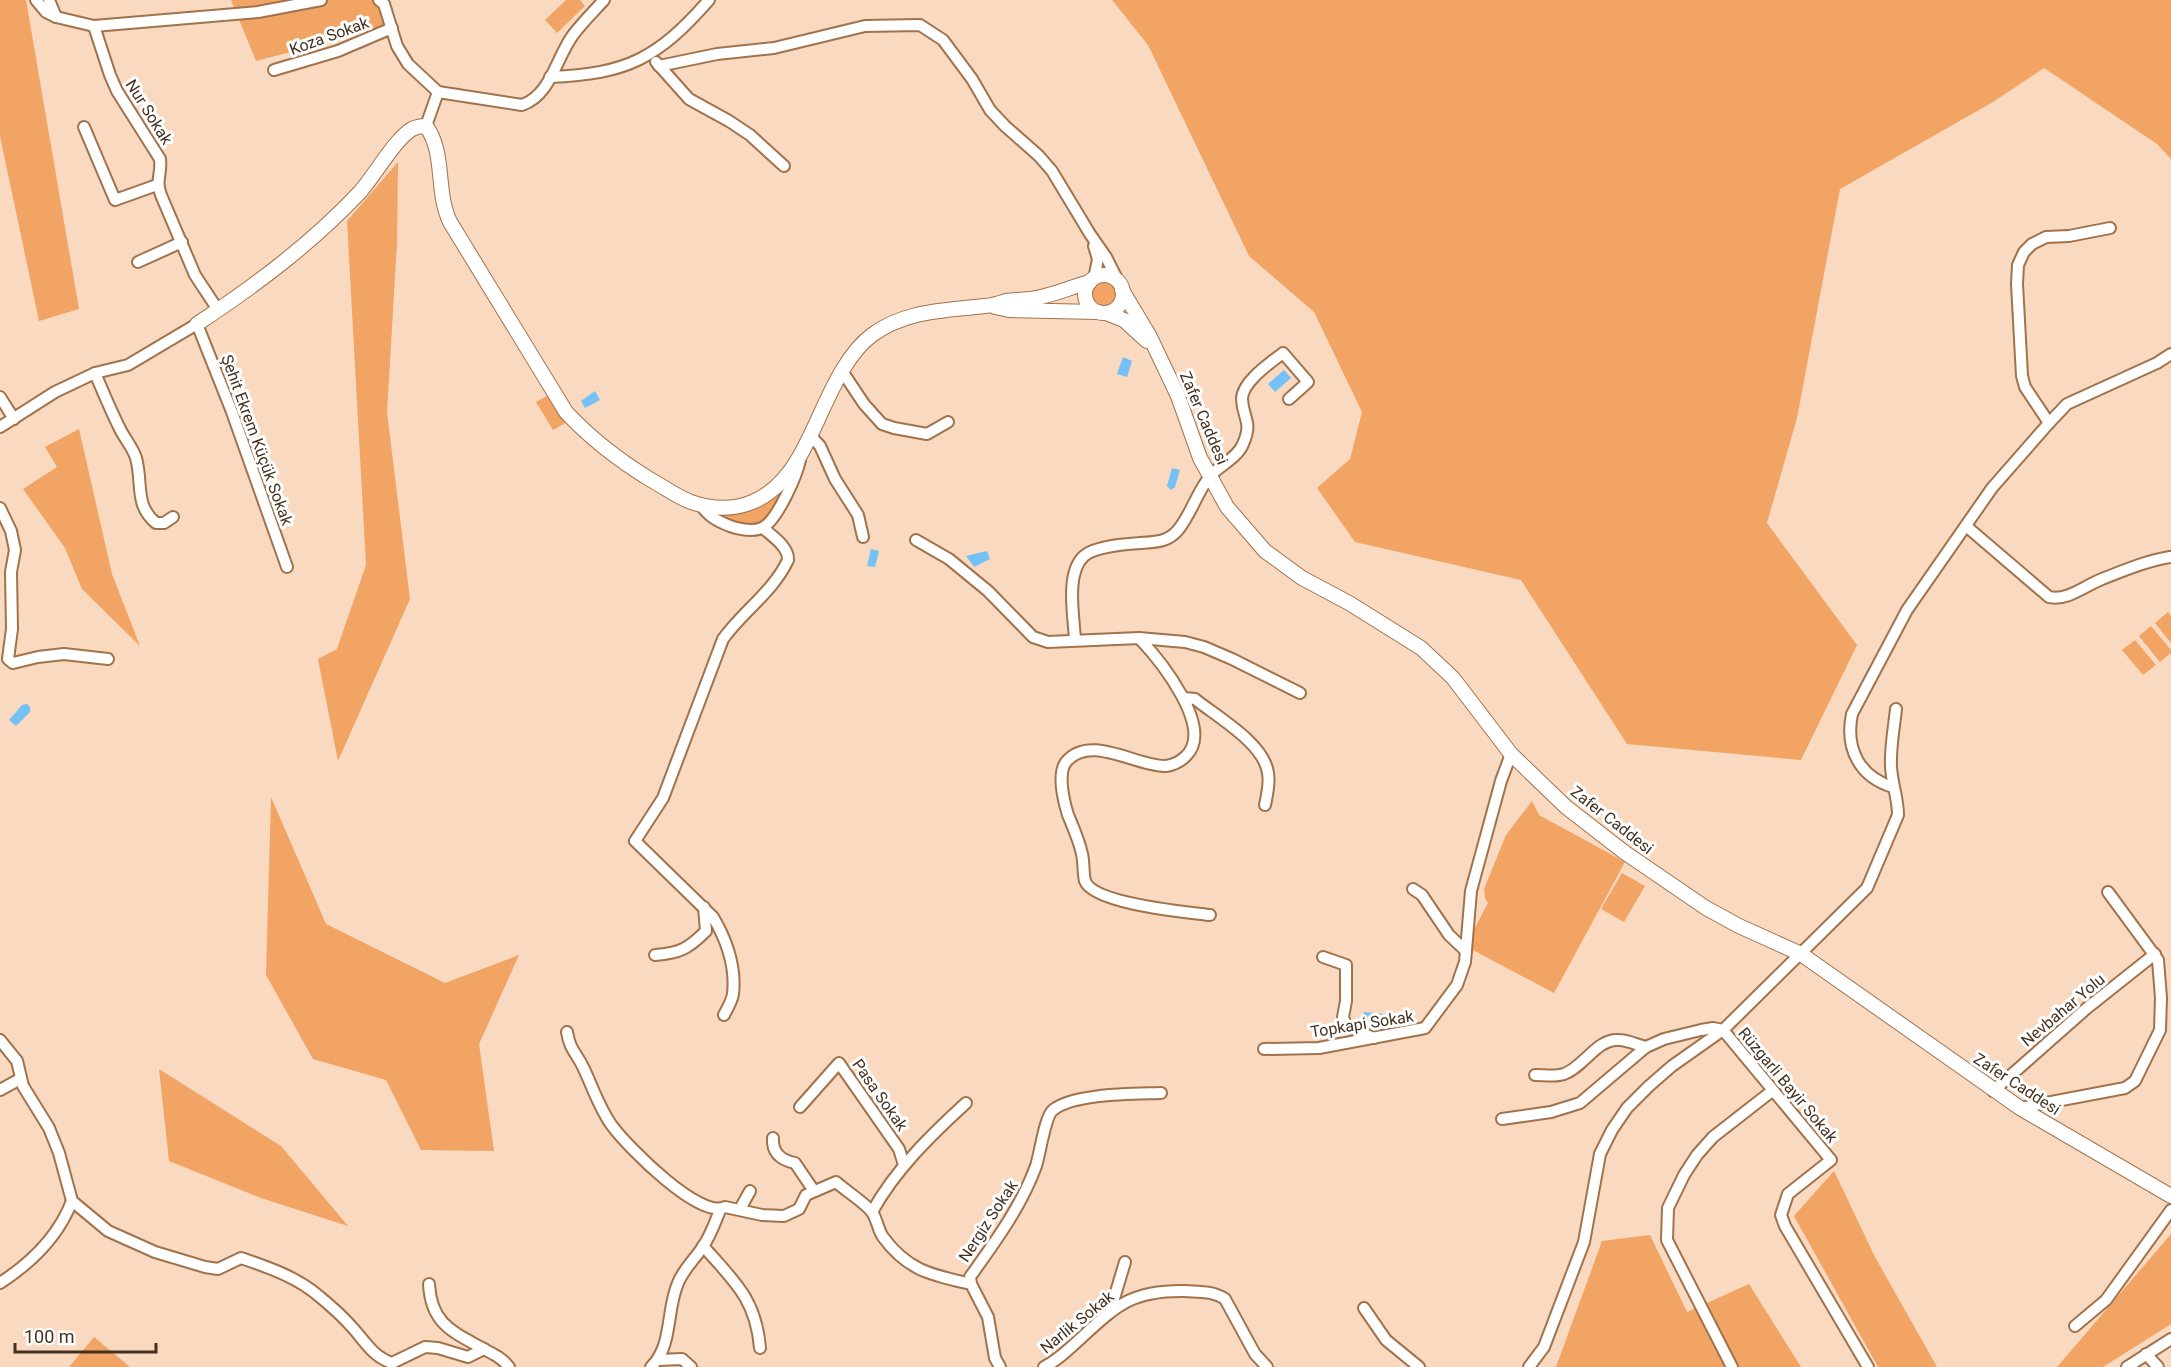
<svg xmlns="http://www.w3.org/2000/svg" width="2171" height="1367" font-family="Roboto,sans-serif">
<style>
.green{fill:#f1a463}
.water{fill:#74c1f5}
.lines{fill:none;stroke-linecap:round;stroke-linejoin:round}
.street-casing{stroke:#a2724b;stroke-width:14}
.secondary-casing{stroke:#a2724b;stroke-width:16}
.street{stroke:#fff;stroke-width:10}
.secondary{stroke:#fff;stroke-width:14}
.labels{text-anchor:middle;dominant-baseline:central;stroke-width:6;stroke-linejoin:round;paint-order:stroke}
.street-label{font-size:16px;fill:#453120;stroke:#fff}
</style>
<rect width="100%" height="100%" fill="#f9d9c0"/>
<g class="green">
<path d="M 0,0 L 26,0 L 79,309 L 39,321 L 0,136 Z"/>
<path d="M 231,0 L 390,0 L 383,28 L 256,61 Z"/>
<path d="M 566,0 L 580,0 L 585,6 L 557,33 L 545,20 Z"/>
<path d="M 1112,0 L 2171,0 L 2171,159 L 2157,144 L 2044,68 L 1993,102 L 1840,189 L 1797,418 L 1767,523 L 1857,645 L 1801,760 L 1627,744 L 1521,580 L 1355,542 L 1317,488 L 1350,459 L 1362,412 L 1314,312 L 1249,256 L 1148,45 Z"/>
<path d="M 398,162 L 397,243 L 387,412 L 410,599 L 338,761 L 318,659 L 337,649 L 366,565 L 347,221 Z"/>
<circle cx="1105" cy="294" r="14"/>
<path d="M 549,395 L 565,423 L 553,430 L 536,402 Z"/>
<path d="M 79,429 L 112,574 L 140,646 L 82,589 L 65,548 L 23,489 L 57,467 L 45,447 Z"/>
<path d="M 788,485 L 780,500 L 760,525 L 736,525 L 711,513 C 742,517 765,507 788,485 Z"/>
<path d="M 2168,612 L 2171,616 L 2171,643 L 2155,623 Z"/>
<path d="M 2151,626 L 2171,650 L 2171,653 L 2160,662 L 2139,636 Z"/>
<path d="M 2135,640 L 2156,665 L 2143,675 L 2122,650 Z"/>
<path d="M 271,797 L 326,924 L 445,983 L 519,955 L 479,1044 L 494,1151 L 421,1150 L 386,1080 L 313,1059 L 266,975 Z"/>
<path d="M 1532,801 L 1539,815 L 1625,862 L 1554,993 L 1471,949 L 1469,939 L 1488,903 L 1485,898 L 1484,889 L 1506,835 Z"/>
<path d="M 1622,873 L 1645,886 L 1624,922 L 1601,909 Z"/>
<path d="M 159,1069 L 281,1146 L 348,1226 L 261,1198 L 169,1161 Z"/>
<path d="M 1834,1171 L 1875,1257 L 1937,1367 L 1878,1367 L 1794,1216 Z"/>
<path d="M 2171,1234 L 2171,1324 L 2103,1367 L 2057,1367 Z"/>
<path d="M 1650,1235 L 1687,1312 L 1749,1284 L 1801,1367 L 1556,1367 L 1602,1241 Z"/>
<path d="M 94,1337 L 130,1367 L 69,1367 Z"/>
</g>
<g class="water">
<path d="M 1123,357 L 1132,361 L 1127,377 L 1117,374 Z"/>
<path d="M 1284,370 L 1291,378 L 1275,392 L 1268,384 Z"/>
<path d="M 595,391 L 600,400 L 585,408 L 581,401 Z"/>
<path d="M 1172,468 L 1180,470 L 1175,487 L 1171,490 L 1167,486 Z"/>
<path d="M 871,549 L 879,551 L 875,567 L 867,566 Z"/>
<path d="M 987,551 L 990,559 L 974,567 L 966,556 Z"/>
<path d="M 27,704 L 30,707 L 30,712 L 16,726 L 9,720 L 22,705 Z"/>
<path d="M 1364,1012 L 1384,1014 L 1383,1023 L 1363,1021 Z"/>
</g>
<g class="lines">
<g class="street-casing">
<g id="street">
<path d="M 36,0 L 46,12 L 56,17 L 94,26 L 258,12 L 321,0"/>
<path d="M 49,0 L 56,17"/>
<path d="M 379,0 L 384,4 L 397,46 L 408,64 L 438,92"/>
<path d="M 94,26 L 110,75 L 117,91 L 160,159 C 162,174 155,180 161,195 L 195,275 L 218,310"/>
<path d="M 656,62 L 689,99 L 729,121 L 750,135 L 784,166"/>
<path d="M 659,66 L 717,54 L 774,48 L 865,26 L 920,25 L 943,40 L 972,79 L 990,110 L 1005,126 L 1039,156 L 1052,171 L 1090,234 L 1106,257 L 1119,283"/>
<path d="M 274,70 L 338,51 L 392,28"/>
<path d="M 550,77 C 628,74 658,58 709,0"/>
<path d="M 438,92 L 522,105 C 551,95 556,58 573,35 C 582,23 594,11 604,0"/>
<path d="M 426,126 L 438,92"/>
<path d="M 84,127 L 115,200 L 157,185"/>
<path d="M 138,262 L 182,242"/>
<path d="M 1094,279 L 1098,259 L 1094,246"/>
<path d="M 842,371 L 864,404 L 882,424 L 894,428 L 927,434 L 948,422"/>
<path d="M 95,373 C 103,392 111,411 120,429 C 125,439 133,448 136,458 C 143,483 134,505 156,523 L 164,523 L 173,517"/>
<path d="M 0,397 L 14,419"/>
<path d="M 2049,423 L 2025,387 L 2022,376 L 2017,284 L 2018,265 L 2024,252 L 2032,244 L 2046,237 L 2069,236 L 2110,228"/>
<path d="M 0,427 L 55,392 L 95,373 L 128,365 L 197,324 L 232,412 L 287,567"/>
<path d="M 811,436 L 820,446 L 835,479 L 858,515 L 863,537"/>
<path d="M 701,505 C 708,516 717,521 730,526 C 739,529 753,532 762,528 C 777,521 797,475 800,460"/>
<path d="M 0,508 L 11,531 L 15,550 L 11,572 L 12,629 L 8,659 L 13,663 L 38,657 L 64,654 L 108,659"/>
<path d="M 1966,526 L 2049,597 C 2068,601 2084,586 2102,579 C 2125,570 2146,561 2170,557"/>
<path d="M 916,540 L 949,559 L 988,591 L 1033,637 L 1048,642 L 1139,638 L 1185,642 L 1204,647 L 1232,659 L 1300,693"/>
<path d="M 1139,638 C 1160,660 1215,728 1186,756 C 1181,761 1173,765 1166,766 C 1137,767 1090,733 1066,762 C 1057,774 1064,802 1068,815 C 1073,827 1079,840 1082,854 C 1084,862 1083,873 1085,881 C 1094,904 1186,912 1210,915"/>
<path d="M 1075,640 C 1074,617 1065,573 1084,556 C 1095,546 1126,544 1141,543 C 1156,542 1168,542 1178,530 C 1192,513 1197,491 1211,475 C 1221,465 1238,457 1243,444 C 1253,421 1243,420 1242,399 C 1242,382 1270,363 1283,353 L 1308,382 L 1289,399"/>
<path d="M 1184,698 L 1195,699 C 1217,717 1264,743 1268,773 C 1270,783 1267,795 1265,805"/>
<path d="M 1893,787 C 1859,777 1845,748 1852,714 L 1907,610 L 1992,488 L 2049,423 L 2067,404 L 2157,363 L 2171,354"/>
<path d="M 1413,889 L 1422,895 L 1449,935 L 1466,951"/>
<path d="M 655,955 C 680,953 688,949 706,931 L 704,907"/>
<path d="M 1323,957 L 1346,965 L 1346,1001 L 1343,1017 L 1346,1026 L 1374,1038"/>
<path d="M 724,1015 C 727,1009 732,1001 733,994 C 736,967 726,939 713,917 L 635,841 L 663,798 L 723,639 C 743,611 773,592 788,560 C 789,547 772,536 763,528"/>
<path d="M 567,1032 C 570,1051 577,1053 584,1069 C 593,1088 600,1110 613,1127 C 628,1147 700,1220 725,1207 L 762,1215 L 784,1216 L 799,1209 L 806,1195 L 836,1182 C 846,1191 864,1202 872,1212 C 877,1219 878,1230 883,1237 C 908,1271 932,1275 971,1284 L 988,1317 L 995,1358 L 1000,1367"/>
<path d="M 0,1040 L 17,1061 L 23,1086 L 49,1128 L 59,1153 L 72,1201 L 108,1231 L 155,1252 L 205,1267 L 218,1269 L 241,1258 C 270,1268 297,1277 320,1297 C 331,1306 342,1316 351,1326 C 365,1341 372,1356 392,1363 L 425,1347 L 438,1348 L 468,1357 L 484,1349"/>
<path d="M 1264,1049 L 1319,1048 L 1425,1028 L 1457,985 L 1465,962 L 1471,891 L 1501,781 L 1511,754"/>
<path d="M 1535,1075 C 1545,1075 1554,1077 1564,1074 C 1584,1067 1597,1038 1619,1040 C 1628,1040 1637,1045 1646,1047"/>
<path d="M 0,1090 L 20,1079"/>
<path d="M 1993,1091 L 2087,1008 L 2155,954"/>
<path d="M 800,1107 L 839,1063 L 899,1149 L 904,1165"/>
<path d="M 2020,1108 L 2125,1088 L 2135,1081 L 2160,1030 L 2161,998 L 2158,960 L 2108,892"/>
<path d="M 1502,1119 L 1551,1112 L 1580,1103 L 1646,1047 L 1664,1039 L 1701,1030 L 1713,1028 L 1723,1030 L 1831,1160 L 1788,1194 L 1781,1215 L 1785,1226 L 1868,1367"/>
<path d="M 773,1138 C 772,1153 781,1160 795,1163 L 814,1191"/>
<path d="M 740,1209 L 750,1191"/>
<path d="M 872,1212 C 895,1170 931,1135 966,1103"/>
<path d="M 703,1246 C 734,1281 756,1299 760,1348"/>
<path d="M 0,1283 C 31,1263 59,1235 72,1201"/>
<path d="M 429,1284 C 431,1323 451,1331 482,1348 C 493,1354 501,1357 509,1367"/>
<path d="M 971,1284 L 970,1277 C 995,1242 1021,1207 1036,1166 C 1040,1154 1045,1116 1053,1110 C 1074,1093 1135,1094 1161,1093"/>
<path d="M 1113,1308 L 1113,1302 L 1125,1262"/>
<path d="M 1364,1308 L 1386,1340 L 1419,1367"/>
<path d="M 2075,1326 L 2106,1300 L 2171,1210"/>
<path d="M 2146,1354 L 2158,1367"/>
<path d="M 658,1360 L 682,1359 L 691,1367"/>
<path d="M 651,1367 C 673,1346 666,1310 678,1283 C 683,1270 694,1260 702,1248 C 710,1237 715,1223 720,1210"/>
<path d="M 1044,1367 C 1058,1360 1068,1350 1080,1339 C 1117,1305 1132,1290 1185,1291 C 1200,1292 1213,1291 1225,1299 L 1255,1354 L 1267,1367"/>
<path d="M 1529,1367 L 1544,1347 L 1584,1242 L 1600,1154 L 1612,1130 L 1627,1108 L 1649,1086 L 1672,1066 L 1723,1030 L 1867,888 L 1898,815 C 1898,798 1892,784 1891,767 C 1890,748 1894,728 1896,709"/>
<path d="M 1732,1367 L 1667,1240 L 1668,1208 L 1684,1175 L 1697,1155 L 1713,1137 L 1772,1091"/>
<path d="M 2127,1367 L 2171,1339"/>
</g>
</g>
<g class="secondary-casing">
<g id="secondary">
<circle cx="1104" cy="294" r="19"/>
<path d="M 1122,290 L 1149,335 L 1178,396 L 1200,458 L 1210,476 L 1227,507 L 1265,551 L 1302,578 L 1349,603 L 1421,648 L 1453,678 L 1511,754 L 1566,807 L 1624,852 L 1706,908 L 1739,926 L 1801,954 L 2020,1108 L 2171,1196"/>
<path d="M 995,307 L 1009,310 L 1098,312"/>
<path d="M 1106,313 L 1124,320 L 1147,341"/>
<path d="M 197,324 C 256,285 311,244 360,192 C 375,175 395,139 412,129 C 416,127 421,126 426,126 C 446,154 435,190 450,222 L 566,412 C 591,439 620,461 651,480 C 664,487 677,497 691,502 C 737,518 774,500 798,459 C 821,421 837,361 872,335 C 906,310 944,311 984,306 C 992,306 999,303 1006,301 C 1014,300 1022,300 1029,299 C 1050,297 1070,287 1090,282"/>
</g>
</g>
<use href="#street" class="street"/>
<use href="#secondary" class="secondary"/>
</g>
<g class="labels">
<g class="street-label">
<text transform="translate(329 36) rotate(-20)">Koza Sokak</text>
<text transform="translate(149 112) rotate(58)">Nur Sokak</text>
<text transform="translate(1204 418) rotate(67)">Zafer Caddesi</text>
<text transform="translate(257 440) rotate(70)">Şehit Ekrem Küçük Sokak</text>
<text transform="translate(1612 820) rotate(38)">Zafer Caddesi</text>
<text transform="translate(2063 1010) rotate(-40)">Nevbahar Yolu</text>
<text transform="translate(1362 1024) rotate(-9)">Topkapi Sokak</text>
<text transform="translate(2017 1084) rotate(33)">Zafer Caddesi</text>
<text transform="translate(1788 1085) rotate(50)">Rüzgarli Bayir Sokak</text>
<text transform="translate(880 1095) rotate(55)">Pasa Sokak</text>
<text transform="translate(988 1221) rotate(-57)">Nergiz Sokak</text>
<text transform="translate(1077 1322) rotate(-39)">Narlik Sokak</text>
</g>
</g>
<path d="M15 1343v9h141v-9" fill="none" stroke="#453120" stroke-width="3"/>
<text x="24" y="1343" font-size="18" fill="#453120" stroke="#ffffff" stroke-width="4.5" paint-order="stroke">100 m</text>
</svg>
